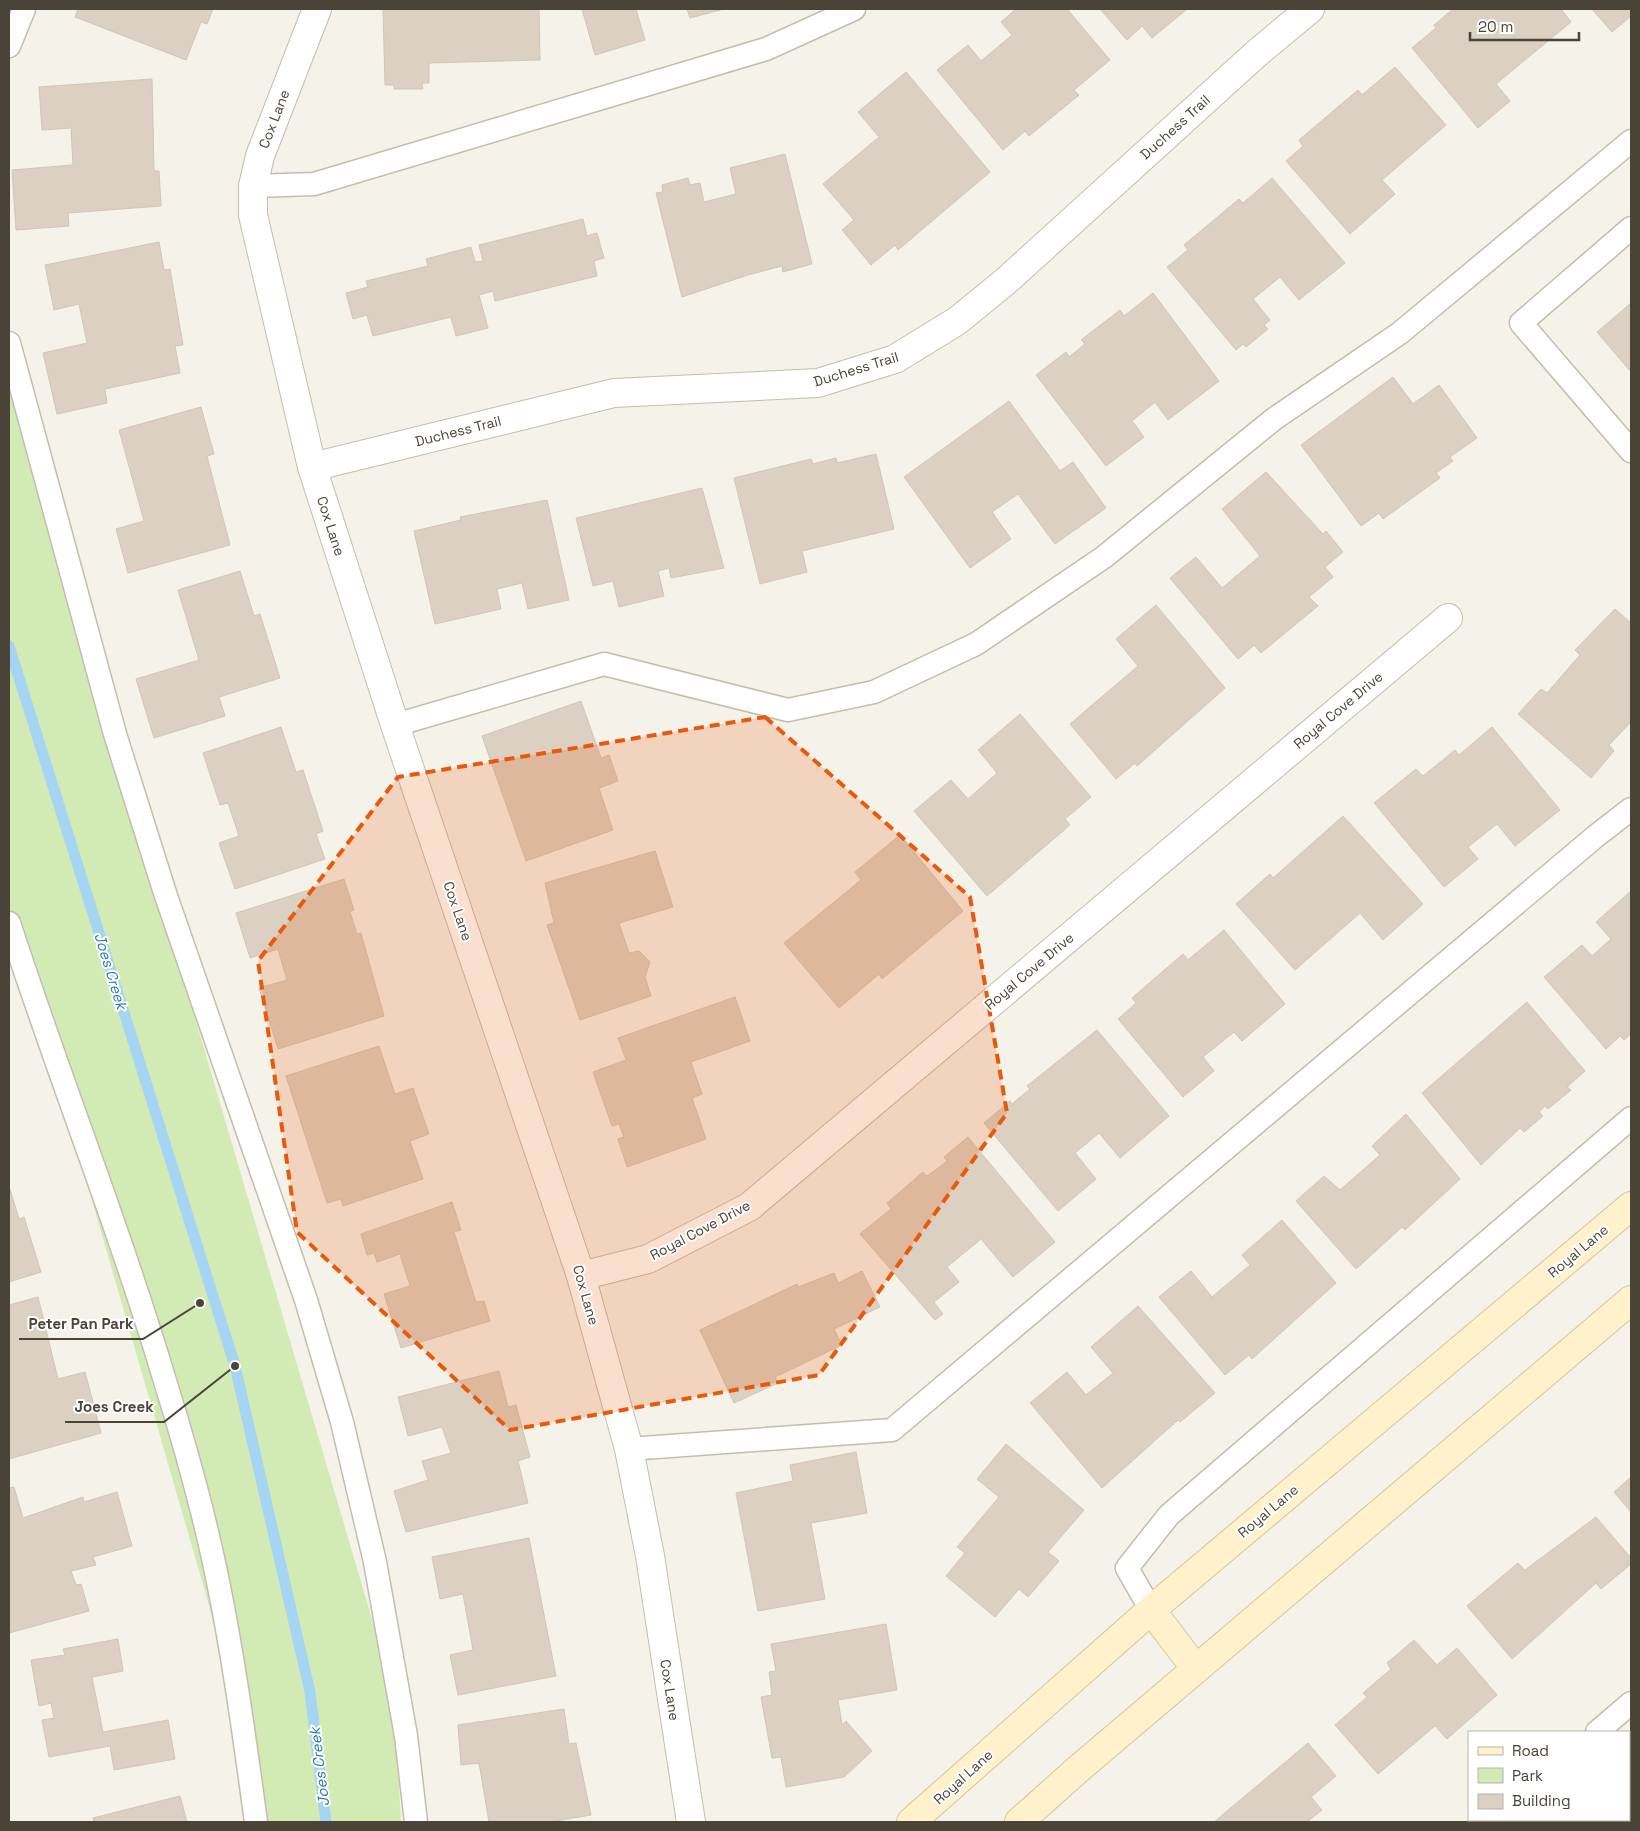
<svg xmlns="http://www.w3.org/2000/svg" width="1640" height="1831" font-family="'Space Grotesk',sans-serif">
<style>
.green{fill:#d2eab3}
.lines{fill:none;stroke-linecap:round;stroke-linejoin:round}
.stream{stroke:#a6d5f3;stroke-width:11}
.building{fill:#dbd0c2;stroke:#d3c5b2}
.lane-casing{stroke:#c4bdaf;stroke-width:25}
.street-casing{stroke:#c4bdaf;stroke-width:30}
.secondary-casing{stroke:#d6c59a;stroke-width:30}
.lane{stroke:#fff;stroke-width:22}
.street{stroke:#fff;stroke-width:28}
.secondary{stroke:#fff1cb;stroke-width:28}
.marked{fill:#e8590c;fill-opacity:0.2;stroke:#e8590c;stroke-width:4;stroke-dasharray:10 6;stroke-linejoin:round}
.labels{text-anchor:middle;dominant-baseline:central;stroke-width:4;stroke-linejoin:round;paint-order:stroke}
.street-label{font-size:14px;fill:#4a4338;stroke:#fff}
.water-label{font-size:15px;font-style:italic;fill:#2c7bb2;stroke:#fff}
.leader{fill:none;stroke:#4a4338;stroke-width:2}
.callout-dot{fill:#4a4338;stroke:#fff;stroke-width:2}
.callout-label{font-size:15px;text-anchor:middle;font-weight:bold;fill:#4a4338;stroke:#fff;stroke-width:4;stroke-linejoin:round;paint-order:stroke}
</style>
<rect width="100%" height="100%" fill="#f5f2ea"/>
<path class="green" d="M 9,386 L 394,1694 L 401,1822 L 259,1822 L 249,1744 L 9,913 Z"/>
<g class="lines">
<path class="stream" d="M 9,646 L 235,1366 L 310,1692 L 326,1822"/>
</g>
<g class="building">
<path d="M 78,9 L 213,9 L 207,24 L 201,22 L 186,60 L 75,17 Z"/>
<path d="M 383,9 L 539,9 L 540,60 L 429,63 L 429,83 L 422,83 L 423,89 L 394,89 L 394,85 L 385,85 Z"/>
<path d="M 582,9 L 636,9 L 645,40 L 595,55 Z"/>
<path d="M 687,9 L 724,9 L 690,18 Z"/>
<path d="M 1016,9 L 1067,9 L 1110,60 L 1074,90 L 1079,95 L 1029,136 L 1025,131 L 1003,150 L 937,70 L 968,45 L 981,61 L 1012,35 L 1001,22 Z"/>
<path d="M 1100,9 L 1187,9 L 1152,38 L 1142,26 L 1127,40 Z"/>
<path d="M 1453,9 L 1561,9 L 1571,22 L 1496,84 L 1510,101 L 1478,128 L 1412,48 L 1436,28 L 1434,25 Z"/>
<path d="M 1592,9 L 1631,9 L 1631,16 L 1612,32 Z"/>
<path d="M 1395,67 L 1446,125 L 1382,180 L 1395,194 L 1350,234 L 1286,161 L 1303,146 L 1299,140 L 1358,90 L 1362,95 Z"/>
<path d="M 906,72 L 990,172 L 898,250 L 895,245 L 871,265 L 842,230 L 854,220 L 823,184 L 879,137 L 858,112 Z"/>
<path d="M 152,79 L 154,171 L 159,171 L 161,206 L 68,213 L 69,226 L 16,230 L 12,170 L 73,165 L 71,128 L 42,130 L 39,87 Z"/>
<path d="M 785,154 L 812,264 L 783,272 L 782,266 L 748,275 L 682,297 L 656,193 L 663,192 L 662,185 L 688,178 L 690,185 L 700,183 L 704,202 L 736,194 L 730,168 Z"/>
<path d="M 1272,178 L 1345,263 L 1299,300 L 1280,277 L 1253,299 L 1270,320 L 1264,325 L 1268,329 L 1246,347 L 1243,344 L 1236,350 L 1167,267 L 1188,250 L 1184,245 L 1239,199 L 1243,203 Z"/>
<path d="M 583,219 L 587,236 L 597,233 L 604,258 L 594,261 L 597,276 L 495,301 L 493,291 L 479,295 L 488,328 L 456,336 L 451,317 L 373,336 L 367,315 L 353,319 L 346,293 L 368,287 L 366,281 L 428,266 L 426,259 L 471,247 L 475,262 L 483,261 L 479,245 Z"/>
<path d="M 159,242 L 164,270 L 170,269 L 183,345 L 175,346 L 180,373 L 105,389 L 107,403 L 57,414 L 43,353 L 87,343 L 79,304 L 54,310 L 45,265 Z"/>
<path d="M 1153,293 L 1219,381 L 1168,420 L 1155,402 L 1132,421 L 1144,437 L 1106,466 L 1036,375 L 1066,352 L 1069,357 L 1085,344 L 1081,340 L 1120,310 L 1124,316 Z"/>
<path d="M 1631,303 L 1631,372 L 1597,332 Z"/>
<path d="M 1393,377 L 1413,404 L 1439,385 L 1477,438 L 1450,457 L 1453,461 L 1436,473 L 1440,478 L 1383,519 L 1379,513 L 1361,526 L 1301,445 Z"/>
<path d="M 1009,401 L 1060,471 L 1073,462 L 1106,508 L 1055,544 L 1018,494 L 992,512 L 1011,539 L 970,568 L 904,477 Z"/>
<path d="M 201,407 L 214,454 L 207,456 L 230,545 L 128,573 L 116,529 L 144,521 L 119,430 Z"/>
<path d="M 876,454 L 894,529 L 802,551 L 807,572 L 760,584 L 734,478 L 811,459 L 813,464 L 836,458 L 837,463 Z"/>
<path d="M 1266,472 L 1323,534 L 1326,531 L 1343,552 L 1325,567 L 1333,577 L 1309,597 L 1318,606 L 1261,653 L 1254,645 L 1238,659 L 1170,578 L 1196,557 L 1222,588 L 1260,556 L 1222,509 Z"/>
<path d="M 702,488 L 724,568 L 671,578 L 669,568 L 658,571 L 664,596 L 619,607 L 613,581 L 593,586 L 576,518 Z"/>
<path d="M 547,500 L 569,600 L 528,609 L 522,583 L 497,589 L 501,609 L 435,624 L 414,531 L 461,520 L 460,517 Z"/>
<path d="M 240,571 L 254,616 L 260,614 L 280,678 L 219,697 L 225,716 L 154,738 L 136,679 L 199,660 L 178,590 Z"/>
<path d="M 1156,605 L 1225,688 L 1137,766 L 1135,763 L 1116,779 L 1070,724 L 1138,666 L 1116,639 Z"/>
<path d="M 1615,609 L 1631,623 L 1631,722 L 1609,745 L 1614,751 L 1591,778 L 1518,714 L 1541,689 L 1547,693 L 1580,655 L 1575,650 Z"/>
<path d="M 581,701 L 601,758 L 609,755 L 618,781 L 599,788 L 613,830 L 526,861 L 482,736 Z"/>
<path d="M 1020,714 L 1091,797 L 1065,819 L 1070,825 L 987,896 L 914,811 L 951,780 L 968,799 L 997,773 L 978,750 Z"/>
<path d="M 281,727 L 296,772 L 303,770 L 323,831 L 316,834 L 325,859 L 235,889 L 219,843 L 239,836 L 228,803 L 220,805 L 203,753 Z"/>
<path d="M 1492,727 L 1560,810 L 1515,846 L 1497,824 L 1468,847 L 1478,859 L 1444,887 L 1374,803 L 1416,769 L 1423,776 L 1455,750 L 1459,755 Z"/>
<path d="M 1343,816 L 1423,904 L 1383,940 L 1360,913 L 1295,970 L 1236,904 L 1270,874 L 1273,878 Z"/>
<path d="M 900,835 L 963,911 L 882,979 L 879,974 L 839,1008 L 784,943 L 861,880 L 855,872 Z"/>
<path d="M 655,851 L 673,907 L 619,923 L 629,953 L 639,951 L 650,962 L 645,977 L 651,996 L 580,1020 L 547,925 L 554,923 L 545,883 Z"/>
<path d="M 344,879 L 354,910 L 350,912 L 357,934 L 361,933 L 384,1016 L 278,1049 L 259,988 L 287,980 L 278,949 L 250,958 L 236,913 Z"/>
<path d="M 1631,891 L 1631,1034 L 1624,1040 L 1620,1036 L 1606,1049 L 1544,977 L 1582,945 L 1592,956 L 1611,939 L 1596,922 Z"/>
<path d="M 1224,930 L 1285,1004 L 1242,1041 L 1234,1032 L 1203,1057 L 1214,1071 L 1183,1097 L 1118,1019 L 1136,1003 L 1132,998 L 1183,954 L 1188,960 Z"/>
<path d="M 735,997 L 750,1041 L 691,1062 L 702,1094 L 692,1098 L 706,1139 L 627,1167 L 618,1139 L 624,1137 L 619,1124 L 612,1126 L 593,1072 L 626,1060 L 618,1038 Z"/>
<path d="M 1527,1002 L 1585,1071 L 1567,1087 L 1571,1090 L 1548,1109 L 1545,1106 L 1539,1112 L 1543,1116 L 1524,1132 L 1520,1128 L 1481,1165 L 1422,1093 Z"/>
<path d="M 1097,1030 L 1169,1116 L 1120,1158 L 1099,1133 L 1075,1153 L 1096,1179 L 1058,1211 L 984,1123 L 1010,1101 L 1012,1104 L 1030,1089 L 1027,1086 Z"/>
<path d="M 379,1046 L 395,1094 L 413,1088 L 429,1134 L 410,1141 L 423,1179 L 343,1206 L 341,1199 L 327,1203 L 286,1076 Z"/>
<path d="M 1406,1114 L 1460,1179 L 1405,1230 L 1402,1227 L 1356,1269 L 1296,1201 L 1324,1176 L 1340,1190 L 1380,1155 L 1372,1146 Z"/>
<path d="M 968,1137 L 1055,1242 L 1013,1277 L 981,1239 L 947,1267 L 959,1282 L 934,1302 L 943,1314 L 935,1320 L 860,1234 L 891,1209 L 887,1203 L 923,1172 L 927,1176 L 941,1166 L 947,1161 L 944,1157 Z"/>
<path d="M 9,1186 L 19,1219 L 24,1217 L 41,1272 L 9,1282 Z"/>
<path d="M 452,1202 L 461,1230 L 454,1232 L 476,1302 L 484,1301 L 490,1321 L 401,1348 L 384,1294 L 410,1286 L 400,1254 L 377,1262 L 374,1253 L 367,1255 L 361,1234 Z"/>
<path d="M 1282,1220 L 1336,1283 L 1252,1359 L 1249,1355 L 1225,1375 L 1159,1297 L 1191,1271 L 1212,1297 L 1250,1265 L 1242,1255 Z"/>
<path d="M 862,1271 L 880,1307 L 834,1329 L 842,1345 L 775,1377 L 778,1383 L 734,1403 L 700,1330 L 797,1284 L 798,1287 L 834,1273 L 838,1283 Z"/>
<path d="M 38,1297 L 58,1379 L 85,1372 L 101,1433 L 9,1459 L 9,1305 Z"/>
<path d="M 1138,1306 L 1215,1393 L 1180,1422 L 1178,1420 L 1102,1488 L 1030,1403 L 1067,1372 L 1086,1395 L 1113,1373 L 1091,1347 Z"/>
<path d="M 499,1371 L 508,1407 L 516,1405 L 530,1457 L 518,1461 L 528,1503 L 406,1532 L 394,1491 L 428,1480 L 422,1461 L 451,1453 L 442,1427 L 408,1436 L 398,1397 Z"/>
<path d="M 1006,1444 L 1084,1510 L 1048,1552 L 1059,1561 L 1028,1597 L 1019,1589 L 995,1617 L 946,1576 L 965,1553 L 957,1547 L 999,1497 L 977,1479 Z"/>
<path d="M 856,1452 L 867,1513 L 811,1523 L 825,1599 L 758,1611 L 736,1493 L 793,1481 L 790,1465 Z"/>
<path d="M 1631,1477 L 1631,1512 L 1614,1492 Z"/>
<path d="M 14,1487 L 23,1518 L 83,1497 L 84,1502 L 117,1492 L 132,1546 L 93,1557 L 96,1565 L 71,1571 L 76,1585 L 81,1584 L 89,1611 L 9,1633 L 9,1488 Z"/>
<path d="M 1596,1517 L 1631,1558 L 1631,1564 L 1601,1589 L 1596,1583 L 1512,1659 L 1467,1606 L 1518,1563 L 1525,1570 Z"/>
<path d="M 529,1538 L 556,1676 L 458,1695 L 450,1655 L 473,1650 L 463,1594 L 440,1599 L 432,1557 Z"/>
<path d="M 886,1624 L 897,1690 L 838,1700 L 842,1725 L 846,1721 L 872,1751 L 844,1777 L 786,1787 L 781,1757 L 772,1758 L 761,1697 L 772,1695 L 769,1672 L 776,1671 L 771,1644 Z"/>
<path d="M 118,1639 L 123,1671 L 92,1677 L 103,1732 L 168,1720 L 175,1759 L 114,1770 L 110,1746 L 49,1757 L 42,1720 L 54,1718 L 51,1703 L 39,1706 L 31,1660 L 65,1655 L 63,1649 Z"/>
<path d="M 1414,1640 L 1437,1665 L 1457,1648 L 1497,1695 L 1447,1739 L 1435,1726 L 1378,1774 L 1335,1725 L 1367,1697 L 1363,1693 L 1391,1669 L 1387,1663 Z"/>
<path d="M 564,1709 L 569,1744 L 576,1743 L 591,1815 L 550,1822 L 489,1822 L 479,1763 L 461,1765 L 458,1725 Z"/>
<path d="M 1308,1743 L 1336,1776 L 1311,1797 L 1322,1810 L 1307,1822 L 1214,1822 Z"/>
<path d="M 180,1796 L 187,1822 L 94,1822 L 93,1818 Z"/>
</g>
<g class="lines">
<g class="lane-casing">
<g id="lane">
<path d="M 9,46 L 24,9"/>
<path d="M 253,186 L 314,184 L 766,49 L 854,9"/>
<path d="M 1631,228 L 1521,323 L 1631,451"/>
<path d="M 9,343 L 115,734 L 166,896 L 306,1300 L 342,1422 L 375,1562 L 406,1736 L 416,1822"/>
<path d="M 395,725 L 604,664 L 788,710 L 874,692 L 976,644 L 1104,557 L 1274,419 L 1400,333 L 1631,141"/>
<path d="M 9,923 C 59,1077 119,1227 165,1381 C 183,1439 200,1499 213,1558 C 232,1645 244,1734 256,1822"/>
<path d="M 629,1449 L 892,1430 L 1596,836 L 1631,809"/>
<path d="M 1151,1610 L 1127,1568 L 1169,1515 L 1631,1118"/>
<path d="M 1597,1732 L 1631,1703"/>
<path d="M 1492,1822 L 1495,1820"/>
</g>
</g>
<g class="street-casing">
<g id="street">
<path d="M 317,9 L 260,156 L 253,186 L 253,215 L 312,467 L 395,725 L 581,1276 L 629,1449 L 650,1556 L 691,1822"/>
<path d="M 312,467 L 614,393 L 818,383 L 895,359 L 957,321 L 1006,281 L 1256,54 L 1310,9"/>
<path d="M 581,1276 L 648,1259 L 749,1207 L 1448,618"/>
</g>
</g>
<g class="secondary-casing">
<g id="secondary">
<path d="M 1151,1610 L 1196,1669"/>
<path d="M 911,1822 L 1151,1610 L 1631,1206"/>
<path d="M 1019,1822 L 1076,1771 L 1631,1300"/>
</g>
</g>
<use href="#lane" class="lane"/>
<use href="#street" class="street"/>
<use href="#secondary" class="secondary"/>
</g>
<path class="marked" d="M 765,717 L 970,897 L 1007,1113 L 819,1375 L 510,1430 L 297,1232 L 258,961 L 398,777 Z"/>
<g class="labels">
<g class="street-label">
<text transform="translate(274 119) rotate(-69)">Cox Lane</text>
<text transform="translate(1175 127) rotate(-42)">Duchess Trail</text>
<text transform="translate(856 369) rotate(-17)">Duchess Trail</text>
<text transform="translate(458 431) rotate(-14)">Duchess Trail</text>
<text transform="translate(331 526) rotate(72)">Cox Lane</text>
<text transform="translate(1338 710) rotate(-40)">Royal Cove Drive</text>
<text transform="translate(458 911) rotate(71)">Cox Lane</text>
<text transform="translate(1029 971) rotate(-40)">Royal Cove Drive</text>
<text transform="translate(700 1230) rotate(-28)">Royal Cove Drive</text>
<text transform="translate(1578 1251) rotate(-40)">Royal Lane</text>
<text transform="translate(586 1295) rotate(74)">Cox Lane</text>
<text transform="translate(1268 1511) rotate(-40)">Royal Lane</text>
<text transform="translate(670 1690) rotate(81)">Cox Lane</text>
<text transform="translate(963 1777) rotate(-42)">Royal Lane</text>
</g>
<g class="water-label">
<text transform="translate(111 971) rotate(73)">Joes Creek</text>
<text transform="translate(319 1767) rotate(-97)">Joes Creek</text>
</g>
</g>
<path class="leader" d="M200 1303L143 1339H19M235 1366L164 1422H65"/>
<g class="callout-dot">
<circle cx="200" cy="1303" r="5"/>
<circle cx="235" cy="1366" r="5"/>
</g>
<g class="callout-label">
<text x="81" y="1329">Peter Pan Park</text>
<text x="114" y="1412">Joes Creek</text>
</g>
<rect width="1640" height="1831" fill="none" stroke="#4a4338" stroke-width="20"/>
<rect x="1468" y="1731" width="162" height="90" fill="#ffffff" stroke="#b7b4af"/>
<rect x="1478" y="1747" width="25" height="8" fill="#fff1cb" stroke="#b7b4af"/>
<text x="1512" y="1756" font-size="15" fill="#4a4338">Road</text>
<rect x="1478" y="1768" width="25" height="15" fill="#d2eab3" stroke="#b7b4af"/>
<text x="1512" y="1781" font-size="15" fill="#4a4338">Park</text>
<rect x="1478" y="1794" width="25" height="15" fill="#dbd0c2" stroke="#b7b4af"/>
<text x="1512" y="1806" font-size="15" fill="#4a4338">Building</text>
<path d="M1470 32v8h109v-8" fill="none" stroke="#4a4338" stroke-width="2.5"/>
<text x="1478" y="32" font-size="15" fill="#4a4338" stroke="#ffffff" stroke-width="4" paint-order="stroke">20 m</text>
</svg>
